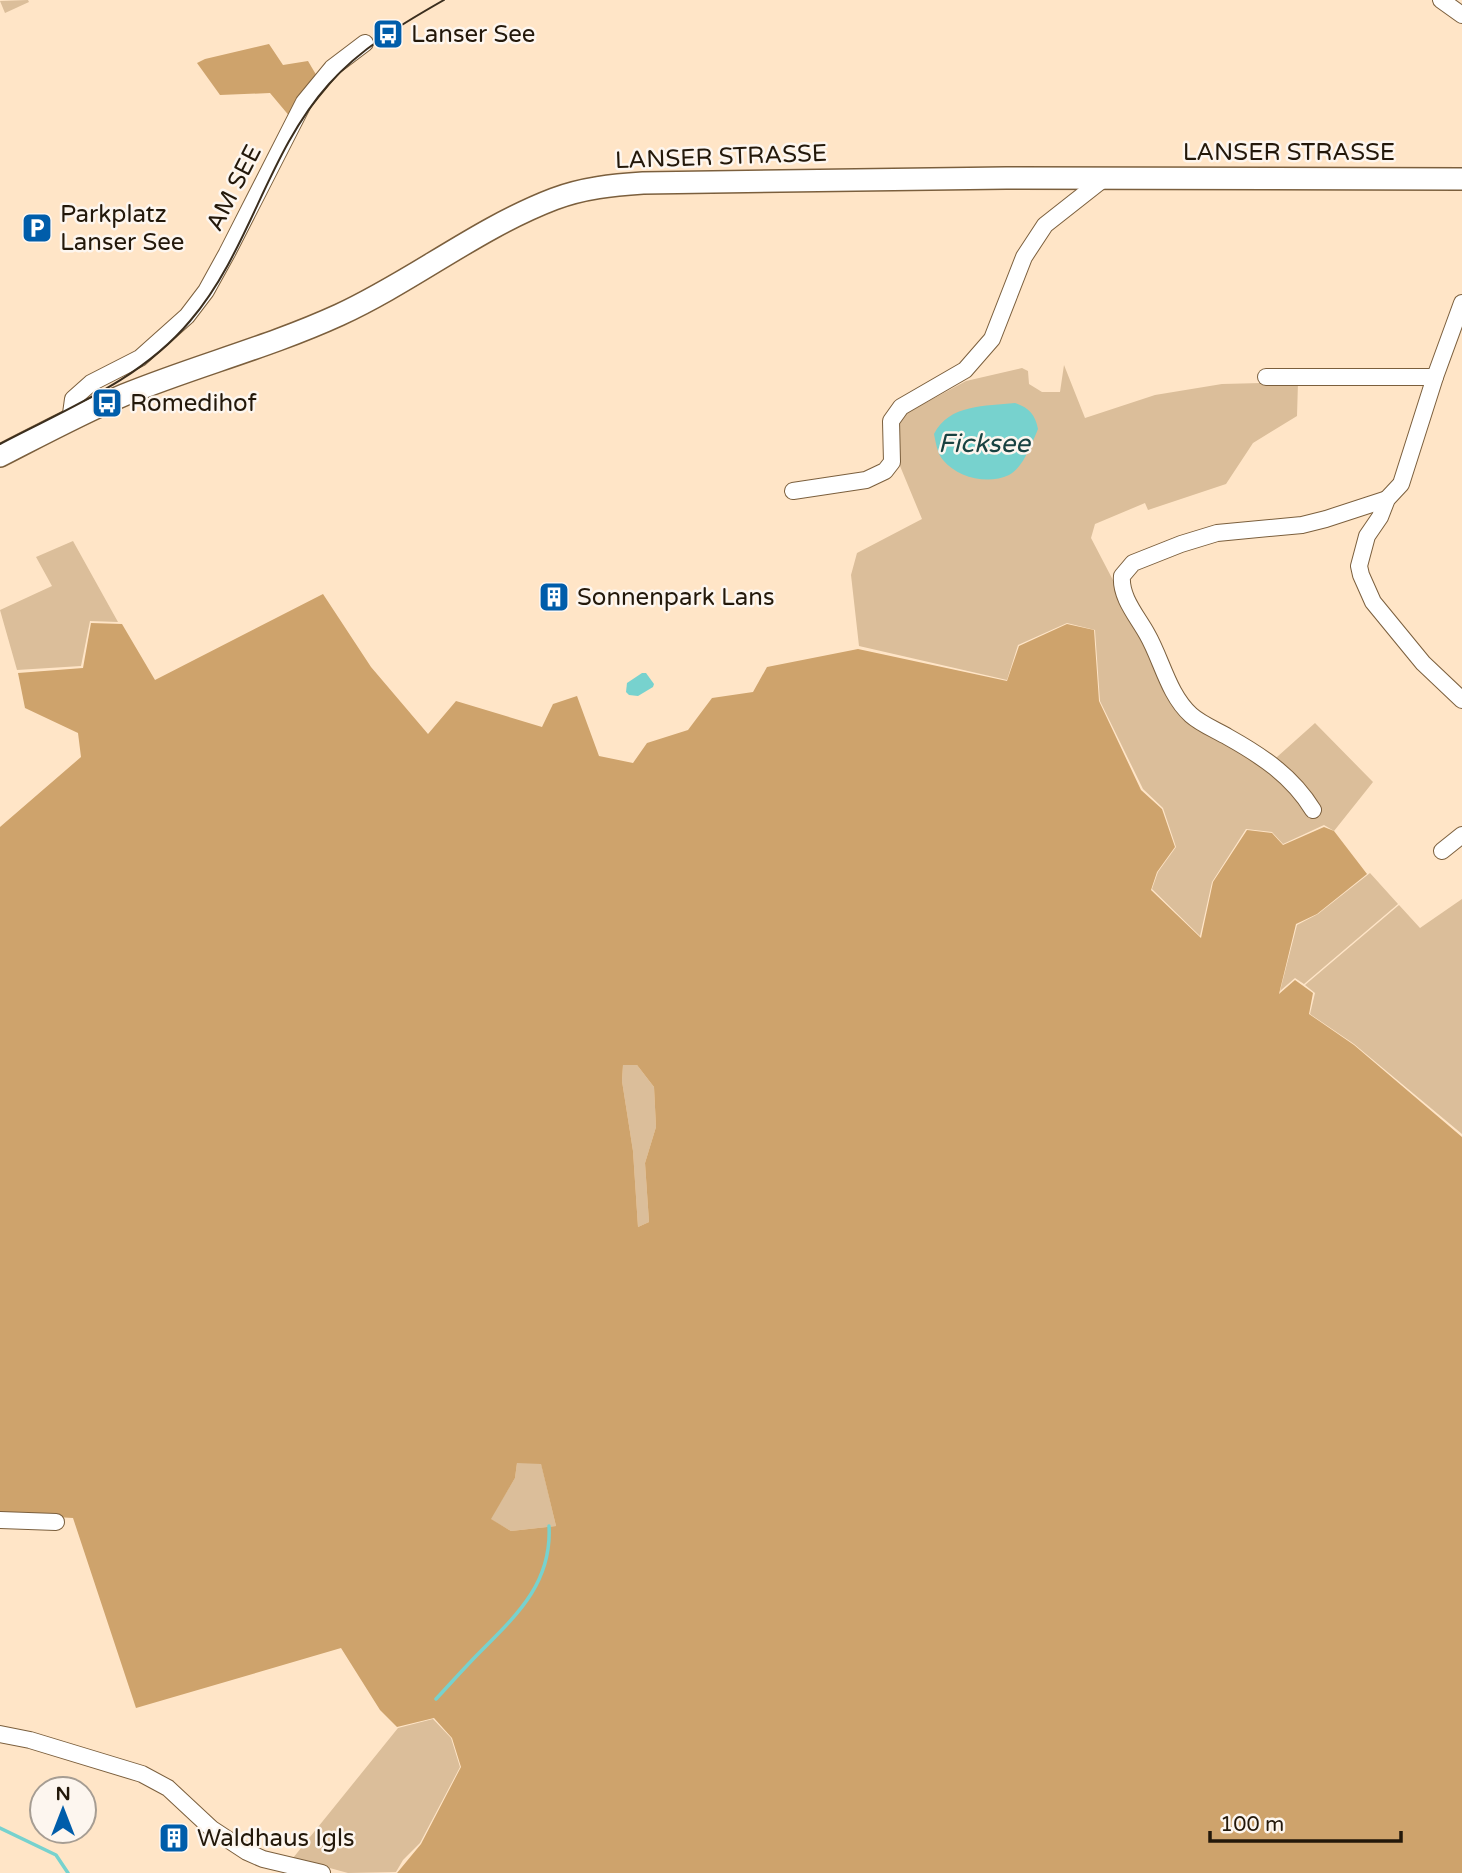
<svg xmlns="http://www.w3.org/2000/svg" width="1462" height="1873" font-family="'Varela Round',sans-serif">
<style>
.green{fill:#dbbe9a}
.forest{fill:#cea36c;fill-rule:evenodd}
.water{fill:#77d2ce}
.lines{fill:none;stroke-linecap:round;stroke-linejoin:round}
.stream{stroke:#77d2ce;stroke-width:3.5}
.minor-casing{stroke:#7b5f3d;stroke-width:18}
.major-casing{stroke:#7b5f3d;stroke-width:24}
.minor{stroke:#fff;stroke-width:16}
.major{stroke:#fff;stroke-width:21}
.tram{stroke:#3b2e1e;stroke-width:2}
.labels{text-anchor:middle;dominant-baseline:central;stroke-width:5;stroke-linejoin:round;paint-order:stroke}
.poi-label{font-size:24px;fill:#23180a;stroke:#fdf6ef;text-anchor:start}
.street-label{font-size:24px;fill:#23180a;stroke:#fdf6ef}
.water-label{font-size:26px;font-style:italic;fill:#184241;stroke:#fdf6ef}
</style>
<rect width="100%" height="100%" fill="#ffe5c7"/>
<g class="green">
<path d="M 28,0 L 29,2 L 5,13 L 0,1 Z"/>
<path d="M 1064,365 L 1085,418 L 1155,395 L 1222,384 L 1298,382 L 1297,416 L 1253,443 L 1226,484 L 1148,510 L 1145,503 L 1095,524 L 1091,538 L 1176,701 L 1267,766 L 1315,723 L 1373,782 L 1334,831 L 1324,825 L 1283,844 L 1272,832 L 1246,829 L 1212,882 L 1200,936 L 1152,889 L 1158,872 L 1176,847 L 1163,808 L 1143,789 L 1100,701 L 1095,630 L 1067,623 L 1018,645 L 1007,680 L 859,646 L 851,575 L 857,553 L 922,519 L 900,466 L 896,426 L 905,414 L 966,381 L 1022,368 L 1028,371 L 1029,384 L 1042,392 L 1060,392 Z"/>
<path d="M 73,541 L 118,622 L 90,621 L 81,666 L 17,670 L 0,610 L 52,586 L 36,557 Z"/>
<path d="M 1370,873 L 1398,904 L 1304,984 L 1295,978 L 1280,991 L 1297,925 L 1318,914 Z"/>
<path d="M 1462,899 L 1462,1134 L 1354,1044 L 1310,1014 L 1315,993 L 1305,985 L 1399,905 L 1420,928 Z"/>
<path d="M 623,1065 L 637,1065 L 654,1087 L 656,1127 L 645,1163 L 649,1222 L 638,1227 L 633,1151 L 622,1081 Z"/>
<path d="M 517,1463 L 541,1463 L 556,1526 L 511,1531 L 490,1519 L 515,1478 Z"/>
<path d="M 433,1719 L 451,1738 L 460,1767 L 420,1843 L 403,1860 L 396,1872 L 348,1873 L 293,1858 L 398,1728 Z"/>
</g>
<g class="forest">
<path d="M 269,44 L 283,65 L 308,61 L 318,78 L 291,118 L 270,93 L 220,95 L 197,63 L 205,59 Z"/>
<path d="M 323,594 L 371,667 L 428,734 L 456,701 L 542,727 L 553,704 L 577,696 L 599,756 L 633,763 L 647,743 L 688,730 L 712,698 L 753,692 L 767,667 L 858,649 L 1007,681 L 1019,646 L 1067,624 L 1094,630 L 1099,701 L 1141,790 L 1162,809 L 1175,847 L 1157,872 L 1151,890 L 1201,938 L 1213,882 L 1247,830 L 1272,833 L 1283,845 L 1324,827 L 1334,831 L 1367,874 L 1317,914 L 1296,924 L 1279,994 L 1295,980 L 1313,993 L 1309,1014 L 1354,1045 L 1462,1137 L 1462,1873 L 397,1873 L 421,1844 L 461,1767 L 452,1738 L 434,1718 L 397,1727 L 380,1710 L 341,1648 L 136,1708 L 73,1518 L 0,1514 L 0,827 L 81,757 L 78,733 L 25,708 L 18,673 L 83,668 L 91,623 L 122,624 L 155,680 ZM 623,1065 L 637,1065 L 654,1087 L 656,1127 L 645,1163 L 649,1222 L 638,1227 L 633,1151 L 622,1081 ZM 517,1463 L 541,1464 L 556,1526 L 511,1531 L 491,1519 L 515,1478 Z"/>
</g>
<g class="water">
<path d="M 1015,403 C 1029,408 1035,414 1038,429 C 1032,443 1023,468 1009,475 C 988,485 958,478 943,460 C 937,453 936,443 934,434 C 949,404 986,406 1015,403 Z"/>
<path d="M 642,673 L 646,673 L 654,684 L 653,687 L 638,696 L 629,695 L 626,692 L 627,683 Z"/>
</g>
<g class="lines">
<g class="stream">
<path d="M 436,1699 C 451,1683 466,1666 481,1651 C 518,1614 552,1582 549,1526"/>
<path d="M 0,1828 L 56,1855 L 68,1873"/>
</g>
<g class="minor-casing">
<g id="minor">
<path d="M 1441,0 L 1462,15"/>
<path d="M 1462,303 L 1435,377 L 1401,484 L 1387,499 L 1380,517 L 1367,536 L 1359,566 L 1361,575 L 1373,602 L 1423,663 L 1462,700"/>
<path d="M 1266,377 L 1435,377"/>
<path d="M 70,421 L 73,399 L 91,383 L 140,358 L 187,316 L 206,291 L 227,253 L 304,102 L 332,68 L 365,43"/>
<path d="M 793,491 L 866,480 L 885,471 L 892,462 L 891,421 L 901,407 L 965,370 L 992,339 L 1024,257 L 1045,225 L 1106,177"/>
<path d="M 1313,810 C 1292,776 1262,756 1228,737 C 1216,730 1201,724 1191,715 C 1168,694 1162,660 1147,634 C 1137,616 1120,597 1122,576 L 1133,563 L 1181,544 L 1217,533 L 1302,525 L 1326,519 L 1387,499"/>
<path d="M 1442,851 L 1462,835"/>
<path d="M 0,1520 L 56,1522"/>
<path d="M 0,1734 L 30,1740 L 142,1774 L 168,1788 L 212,1829 L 247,1852 L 263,1859 L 322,1873"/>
</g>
</g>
<g class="major-casing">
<path id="major" d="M 0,456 C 41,435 82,413 124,395 C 195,366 269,347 339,315 C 413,281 478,228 554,199 C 583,188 613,185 643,183 L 1006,178 L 1462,179"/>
</g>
<use href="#minor" class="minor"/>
<use href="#major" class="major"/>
<path class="tram" d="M 0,444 C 66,409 141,380 190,321 C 250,251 267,153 329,84 C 361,48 402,24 444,0"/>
</g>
<defs>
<g id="bus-square" transform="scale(1.575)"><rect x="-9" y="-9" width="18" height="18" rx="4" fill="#005daa" stroke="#fdf6ef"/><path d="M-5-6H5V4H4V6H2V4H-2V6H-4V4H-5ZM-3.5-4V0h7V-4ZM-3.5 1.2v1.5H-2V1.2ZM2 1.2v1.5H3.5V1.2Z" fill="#fff"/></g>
<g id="parking-square" transform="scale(1.575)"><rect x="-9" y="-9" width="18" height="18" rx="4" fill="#005daa" stroke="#fdf6ef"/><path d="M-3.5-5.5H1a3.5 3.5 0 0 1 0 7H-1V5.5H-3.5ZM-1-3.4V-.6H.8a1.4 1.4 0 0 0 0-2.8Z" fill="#fff"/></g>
<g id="building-square" transform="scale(1.575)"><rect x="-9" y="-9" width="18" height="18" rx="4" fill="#005daa" stroke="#fdf6ef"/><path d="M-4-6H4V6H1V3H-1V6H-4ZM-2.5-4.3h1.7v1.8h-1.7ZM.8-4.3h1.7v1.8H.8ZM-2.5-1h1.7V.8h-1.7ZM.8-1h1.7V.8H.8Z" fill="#fff"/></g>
</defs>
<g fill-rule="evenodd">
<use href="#bus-square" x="388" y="34"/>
<use href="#parking-square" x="37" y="228"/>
<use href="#bus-square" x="107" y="403"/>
<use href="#building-square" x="554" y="597"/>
<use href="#building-square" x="174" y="1838"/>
</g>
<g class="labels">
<g class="poi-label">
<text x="411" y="34">Lanser See</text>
<text x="60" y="214">Parkplatz<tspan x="60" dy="28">Lanser See</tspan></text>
<text x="130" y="403">Romedihof</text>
<text x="577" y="597">Sonnenpark Lans</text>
<text x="197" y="1838">Waldhaus Igls</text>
</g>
<g class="street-label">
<text x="1289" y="152">LANSER STRASSE</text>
<text transform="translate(721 157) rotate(-2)">LANSER STRASSE</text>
<text transform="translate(234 188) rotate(-63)">AM SEE</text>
</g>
<g class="water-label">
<text x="984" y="443">Ficksee</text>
</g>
</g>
<g transform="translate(63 1810)"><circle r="33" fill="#fdf6ef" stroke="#a69d93" stroke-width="2"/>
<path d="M0-5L12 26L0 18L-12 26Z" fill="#005daa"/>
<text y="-10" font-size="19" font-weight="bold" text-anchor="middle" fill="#23180a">N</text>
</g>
<path d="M1210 1831v10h191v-10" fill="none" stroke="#23180a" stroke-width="3.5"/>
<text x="1220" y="1831" font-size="21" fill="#23180a" stroke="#fdf6ef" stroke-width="5" paint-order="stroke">100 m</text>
</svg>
